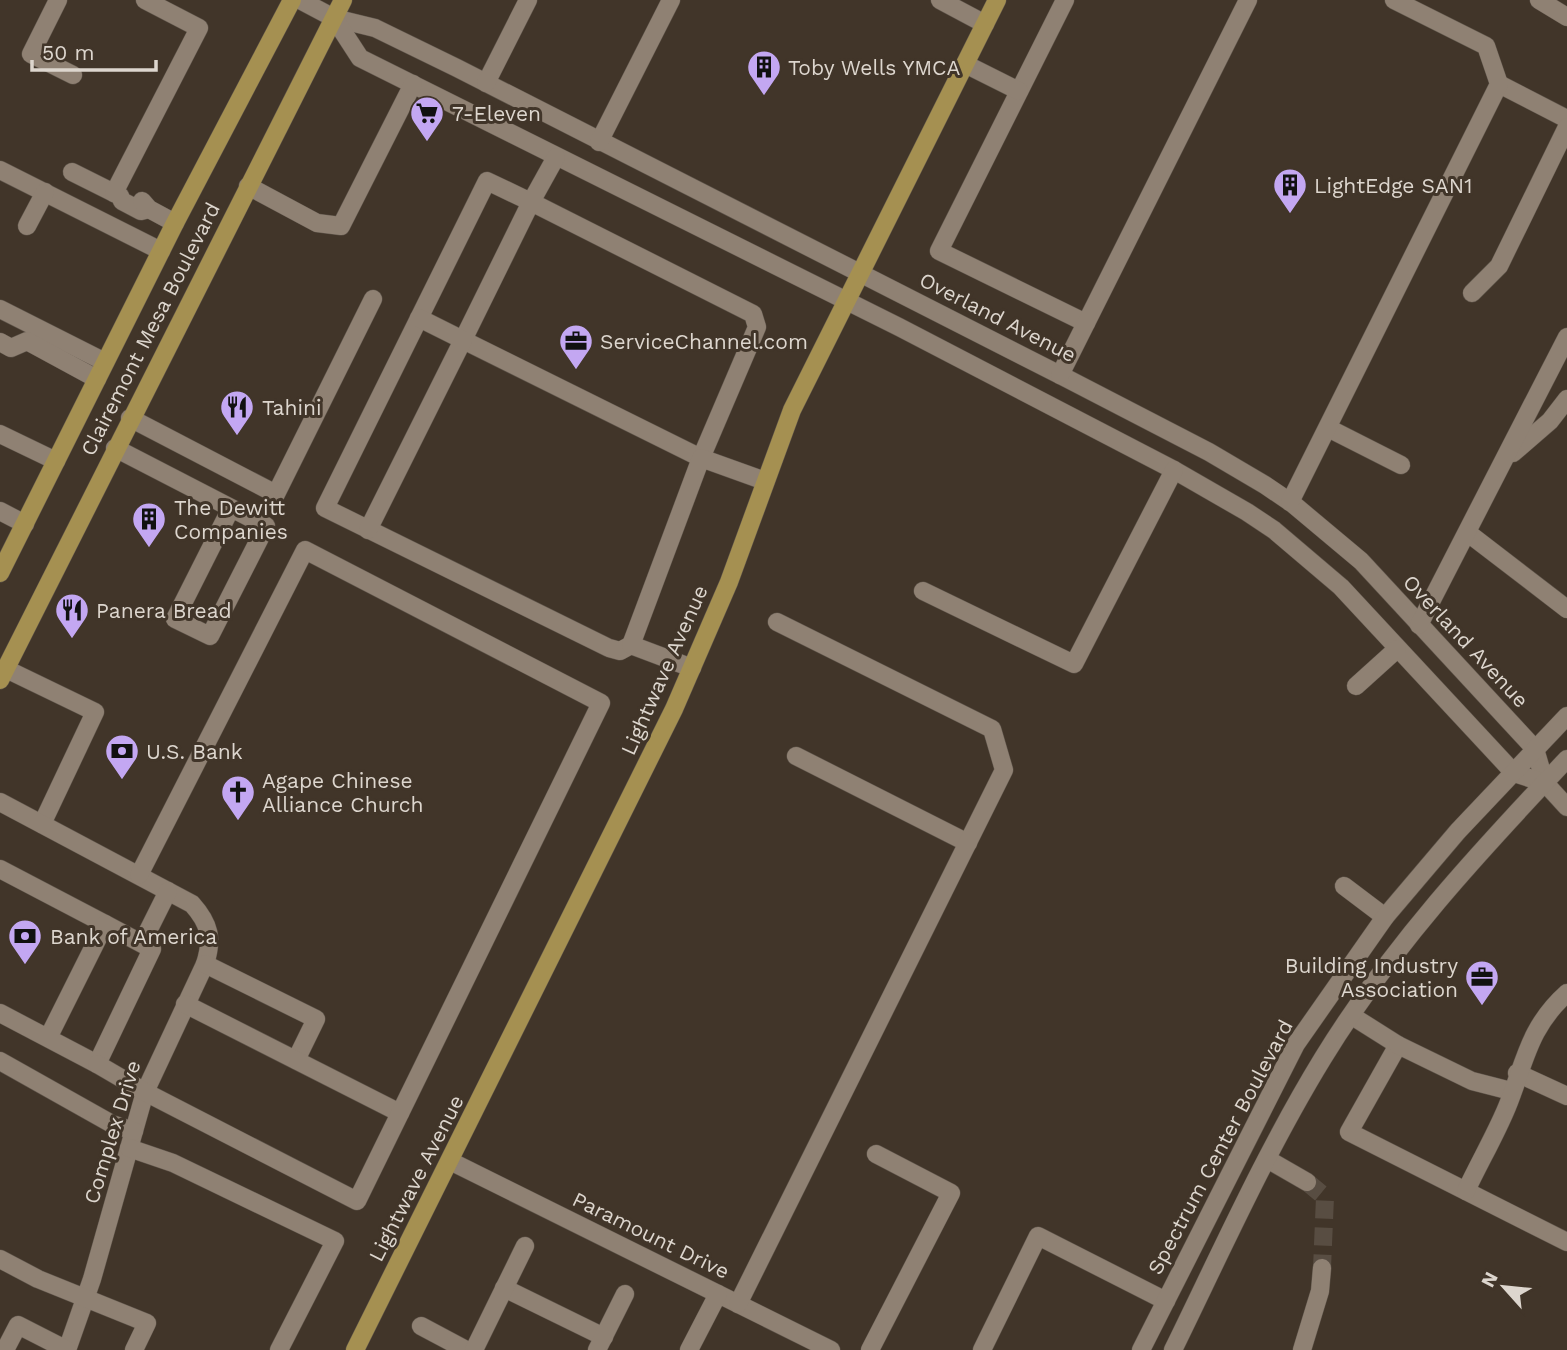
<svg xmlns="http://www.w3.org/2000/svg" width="1567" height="1350" font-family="'Work Sans',sans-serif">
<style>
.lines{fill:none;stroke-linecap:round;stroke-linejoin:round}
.minor-tunnel{stroke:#584d42;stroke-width:18;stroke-dasharray:18 9;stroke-linecap:butt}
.minor-casing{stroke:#5e544a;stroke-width:19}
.major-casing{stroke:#5e544a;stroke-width:19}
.minor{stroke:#8f8173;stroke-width:18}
.major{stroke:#a59051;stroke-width:18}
.labels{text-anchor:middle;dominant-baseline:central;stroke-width:6;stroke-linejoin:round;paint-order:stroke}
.poi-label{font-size:21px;fill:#ddd6ce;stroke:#413529;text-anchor:start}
.street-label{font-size:21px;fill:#ddd6ce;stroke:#413529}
</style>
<rect width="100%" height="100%" fill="#413529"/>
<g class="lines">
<path class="minor-tunnel" d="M 1307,1182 L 1325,1197 L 1322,1268"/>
<g class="minor-casing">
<g id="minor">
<path d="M 58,0 L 31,54 L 73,75"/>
<path d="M 300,0 L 334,18 L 375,28 L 457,68 L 1066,378 L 1209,452 L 1265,485 L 1293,504 L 1361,561 L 1535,749 L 1545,783 L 1567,807"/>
<path d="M 940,0 L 985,24"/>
<path d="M 1065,0 L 939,251 L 1086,323"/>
<path d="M 1539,0 L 1567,17"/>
<path d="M 334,18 L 360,58 L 899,327 L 1174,470 L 1247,512 L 1274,530 L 1341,587 L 1514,773 L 1545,783"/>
<path d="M 965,64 L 1019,91"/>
<path d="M 486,83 L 528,0"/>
<path d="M 1499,84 L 1567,119"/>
<path d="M 599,142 L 671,0"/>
<path d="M 556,157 L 531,202 L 753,314 L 757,327 L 701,458 L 463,340 L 531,202 L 487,181 L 325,508 L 609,648 L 620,651 L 631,645"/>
<path d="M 0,170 L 161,251"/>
<path d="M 72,172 L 120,196 L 122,201 L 141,211 L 149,209"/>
<path d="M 248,186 L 317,223 L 341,226 L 413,84"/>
<path d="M 114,193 L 199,28 L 145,0"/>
<path d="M 142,201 L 149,209 L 175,223"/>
<path d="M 27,226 L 45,192"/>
<path d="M 1472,293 L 1499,266 L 1567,127"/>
<path d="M 0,309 L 105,362"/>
<path d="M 0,342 L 11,348 L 27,341 L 97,379"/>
<path d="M 1060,375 L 1248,0"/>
<path d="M 130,418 L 276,494 L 373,299"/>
<path d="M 1328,428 L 1401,465"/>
<path d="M 0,434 L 56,461"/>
<path d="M 115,448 L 266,526 L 210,636 L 175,619 L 231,508"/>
<path d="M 1513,453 L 1550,421 L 1567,399"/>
<path d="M 1290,502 L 1499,84 L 1486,46 L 1394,0"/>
<path d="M 0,511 L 25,524"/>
<path d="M 368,530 L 463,340 L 419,318"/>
<path d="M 1468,533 L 1567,609"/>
<path d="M 923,591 L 1074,664 L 1174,470"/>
<path d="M 1419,625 L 1567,337"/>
<path d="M 692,668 L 631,645 L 701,458 L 765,481"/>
<path d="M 6,669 L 95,712 L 42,824"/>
<path d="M 1356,686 L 1397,649"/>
<path d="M 796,756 L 968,843"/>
<path d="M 0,802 L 192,904 C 210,924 213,939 205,964 L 145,1092 L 92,1279 L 67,1350"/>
<path d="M 0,869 L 105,924"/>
<path d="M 1344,886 L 1385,917"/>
<path d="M 142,943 L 168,891"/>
<path d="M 205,964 L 316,1019 L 296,1060"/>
<path d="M 185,1004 L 400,1113"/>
<path d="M 0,1013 L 97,1064 L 152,949 L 105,924 L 48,1038"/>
<path d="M 1352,1016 L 1398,1045 L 1349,1132 L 1567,1242"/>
<path d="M 1398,1045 L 1472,1081 L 1511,1091"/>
<path d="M 0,1061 L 112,1124 L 134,1131"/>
<path d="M 97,1064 L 145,1092 L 357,1201 L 601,703 L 305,550 L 139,875"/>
<path d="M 1517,1073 L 1567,1096"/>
<path d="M 129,1148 L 173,1163 L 335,1241 L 279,1350"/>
<path d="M 1267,1159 L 1307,1182"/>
<path d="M 450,1161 L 831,1350"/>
<path d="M 1466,1191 C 1479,1163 1495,1136 1507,1107 C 1525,1063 1528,1028 1567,993"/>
<path d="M 0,1259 L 38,1279 L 147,1323 L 134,1350"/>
<path d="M 504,1288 L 604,1337"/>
<path d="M 738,1304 L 1004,770 L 992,729 L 777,622"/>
<path d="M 421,1326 L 466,1350"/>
<path d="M 5,1350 L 18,1325 L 67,1350"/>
<path d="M 474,1350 L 525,1246"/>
<path d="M 597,1350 L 625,1294"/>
<path d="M 689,1350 L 718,1294"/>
<path d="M 870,1350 L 951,1193 L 876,1154"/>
<path d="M 982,1350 L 1038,1236 L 1166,1301"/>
<path d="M 1141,1350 L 1296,1044 L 1385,917 L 1458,831 L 1567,716"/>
<path d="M 1173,1350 C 1221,1252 1266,1151 1323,1058 C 1391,947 1478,853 1567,759"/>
<path d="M 1302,1350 L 1320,1291 L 1322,1268"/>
</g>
</g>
<g class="major-casing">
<g id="major">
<path d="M 0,573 L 175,223 L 292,0"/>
<path d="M 0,680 L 343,0"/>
<path d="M 355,1350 L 674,709 L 729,582 L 792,410 L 997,0"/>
</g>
</g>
<use href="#minor" class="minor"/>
<use href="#major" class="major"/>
</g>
<defs>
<g id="building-pin" transform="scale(1.75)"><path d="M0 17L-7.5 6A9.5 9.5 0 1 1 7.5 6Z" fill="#c3a7f2" stroke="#413529"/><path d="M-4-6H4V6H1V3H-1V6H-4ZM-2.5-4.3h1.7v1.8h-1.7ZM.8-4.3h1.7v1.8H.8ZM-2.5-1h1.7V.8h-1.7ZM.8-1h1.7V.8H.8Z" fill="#111"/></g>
<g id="supermarket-pin" transform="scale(1.75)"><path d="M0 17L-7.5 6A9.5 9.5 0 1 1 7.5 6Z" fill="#c3a7f2" stroke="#413529"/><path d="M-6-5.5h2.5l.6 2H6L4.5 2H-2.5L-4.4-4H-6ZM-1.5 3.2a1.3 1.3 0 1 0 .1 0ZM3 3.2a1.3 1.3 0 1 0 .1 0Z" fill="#111"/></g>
<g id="office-pin" transform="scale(1.75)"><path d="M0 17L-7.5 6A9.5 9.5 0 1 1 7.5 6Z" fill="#c3a7f2" stroke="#413529"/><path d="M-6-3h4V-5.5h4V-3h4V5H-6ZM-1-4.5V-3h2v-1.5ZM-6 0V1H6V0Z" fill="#111"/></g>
<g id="restaurant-pin" transform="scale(1.75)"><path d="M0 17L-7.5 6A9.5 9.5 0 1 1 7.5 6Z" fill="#c3a7f2" stroke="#413529"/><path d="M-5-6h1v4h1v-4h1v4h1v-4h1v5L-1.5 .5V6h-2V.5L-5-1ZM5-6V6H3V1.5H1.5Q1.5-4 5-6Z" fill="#111"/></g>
<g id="bank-pin" transform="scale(1.75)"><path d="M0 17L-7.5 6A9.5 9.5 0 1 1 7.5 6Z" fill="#c3a7f2" stroke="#413529"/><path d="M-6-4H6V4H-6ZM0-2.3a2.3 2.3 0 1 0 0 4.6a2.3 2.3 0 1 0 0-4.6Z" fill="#111"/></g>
<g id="church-pin" transform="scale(1.75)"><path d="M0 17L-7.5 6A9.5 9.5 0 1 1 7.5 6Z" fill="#c3a7f2" stroke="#413529"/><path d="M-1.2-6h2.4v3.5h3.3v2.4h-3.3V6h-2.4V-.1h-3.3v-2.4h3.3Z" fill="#111"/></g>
</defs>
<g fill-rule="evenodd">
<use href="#building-pin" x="764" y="67"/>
<use href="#supermarket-pin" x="427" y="113"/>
<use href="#building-pin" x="1290" y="185"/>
<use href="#office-pin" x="576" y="341"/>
<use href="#restaurant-pin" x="237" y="407"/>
<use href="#building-pin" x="149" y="519"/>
<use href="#restaurant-pin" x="72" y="610"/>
<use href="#bank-pin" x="122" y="751"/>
<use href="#church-pin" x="238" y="792"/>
<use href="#bank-pin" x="25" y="936"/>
<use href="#office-pin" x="1482" y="977"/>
</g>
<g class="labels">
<g class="poi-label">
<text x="788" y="67">Toby Wells YMCA</text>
<text x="452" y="113">7-Eleven</text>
<text x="1314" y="185">LightEdge SAN1</text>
<text x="600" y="341">ServiceChannel.com</text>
<text x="262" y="407">Tahini</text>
<text x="174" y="507">The Dewitt<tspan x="174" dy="24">Companies</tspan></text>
<text x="96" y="610">Panera Bread</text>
<text x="146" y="751">U.S. Bank</text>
<text x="262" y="780">Agape Chinese<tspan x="262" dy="24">Alliance Church</tspan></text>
<text x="50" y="936">Bank of America</text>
<text x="1458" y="965" text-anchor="end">Building Industry<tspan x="1458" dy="24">Association</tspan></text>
</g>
<g class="street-label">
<text transform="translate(998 317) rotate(27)">Overland Avenue</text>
<text transform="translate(150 329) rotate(-63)">Clairemont Mesa Boulevard</text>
<text transform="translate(1466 641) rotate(47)">Overland Avenue</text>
<text transform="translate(664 670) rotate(-66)">Lightwave Avenue</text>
<text transform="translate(112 1132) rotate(-73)">Complex Drive</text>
<text transform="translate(1220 1147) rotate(-62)">Spectrum Center Boulevard</text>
<text transform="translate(416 1178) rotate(-63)">Lightwave Avenue</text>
<text transform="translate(651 1235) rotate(26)">Paramount Drive</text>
</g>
</g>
<g transform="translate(1504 1287) rotate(297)" stroke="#413529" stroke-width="5" paint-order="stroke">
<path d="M0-5L12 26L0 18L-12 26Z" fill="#ddd6ce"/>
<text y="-10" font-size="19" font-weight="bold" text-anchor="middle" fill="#ddd6ce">N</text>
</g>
<path d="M32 60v10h124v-10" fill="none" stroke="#ddd6ce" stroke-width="3.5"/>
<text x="42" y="60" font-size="21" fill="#ddd6ce" stroke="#413529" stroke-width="5" paint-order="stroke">50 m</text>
</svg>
